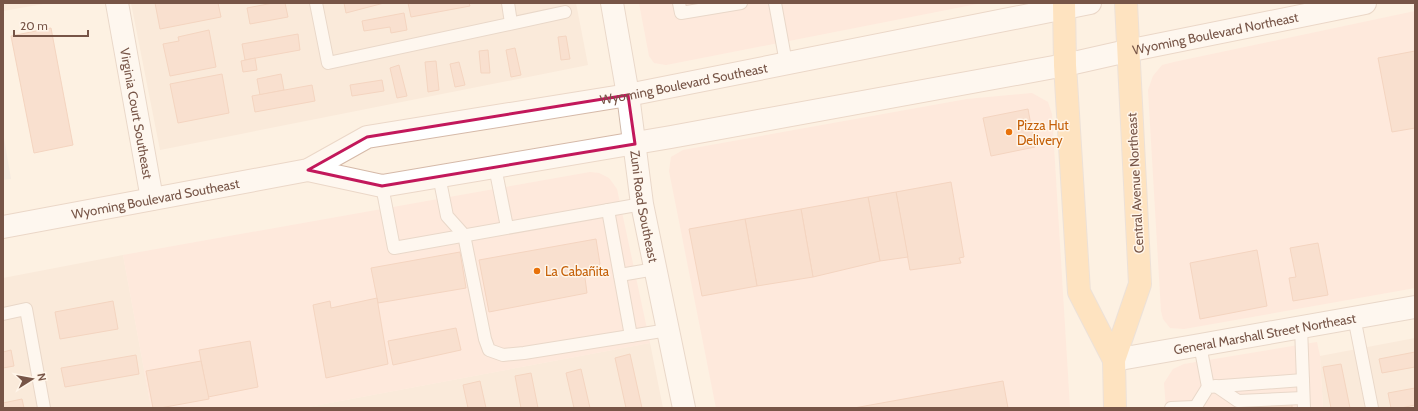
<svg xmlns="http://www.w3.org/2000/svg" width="1418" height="411" font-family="Cabin,sans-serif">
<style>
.residential{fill:#f6e2d0}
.commercial{fill:#ffdfd5}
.industrial{fill:#ece4dd}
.building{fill:#f4cdb8;stroke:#e8b297}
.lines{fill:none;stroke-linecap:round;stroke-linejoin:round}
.service-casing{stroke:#d1baab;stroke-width:14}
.minor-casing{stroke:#d1baab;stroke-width:24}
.tertiary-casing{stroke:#d1baab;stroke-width:24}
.secondary-casing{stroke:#d5b9a8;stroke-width:24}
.primary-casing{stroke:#d9cfcb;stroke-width:24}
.service{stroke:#fff;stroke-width:12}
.minor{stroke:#fff;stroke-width:22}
.tertiary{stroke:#fff;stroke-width:22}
.secondary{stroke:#fff;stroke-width:22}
.primary{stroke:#ffd397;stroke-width:22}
.marked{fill:none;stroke:#c2185b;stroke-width:3;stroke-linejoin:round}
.food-dot{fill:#e8710a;stroke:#fff5e9;stroke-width:1.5}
.labels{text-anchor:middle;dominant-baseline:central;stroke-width:3;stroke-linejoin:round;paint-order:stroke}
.street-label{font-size:13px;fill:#775547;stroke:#fff5e9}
.food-label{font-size:13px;fill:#c56008;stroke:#fff5e9;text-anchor:start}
</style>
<rect width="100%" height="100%" fill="#fdf1e2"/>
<g class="residential">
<path d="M 3,3 L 49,3 L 3,11 Z"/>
<path d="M 131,3 L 576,3 L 588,65 L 160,150 Z"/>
<path d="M 123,255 L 151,408 L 3,408 L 3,278 Z"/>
<path d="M 1415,338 L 1415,408 L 1323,408 L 1320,356 Z"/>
<path d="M 650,343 L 663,408 L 303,408 Z"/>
</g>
<g class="commercial">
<path d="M 639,3 L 982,3 L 666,65 L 654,63 L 649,56 Z"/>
<path d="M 1415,11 L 1415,288 L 1184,329 L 1170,328 L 1163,319 L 1161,311 L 1148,90 L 1153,76 L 1162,65 L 1174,62 Z"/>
<path d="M 1032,93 L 1048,102 L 1052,114 L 1070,408 L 716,408 L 669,171 L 671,157 L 683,150 L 967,99 Z"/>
<path d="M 590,172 L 599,173 L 609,178 L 617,189 L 650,343 L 303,408 L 151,408 L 123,255 Z"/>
<path d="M 1317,342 L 1320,356 L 1323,408 L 1166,408 L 1164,383 L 1173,369 L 1184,364 Z"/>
</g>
<path class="industrial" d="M 3,132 L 11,179 L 3,180 Z"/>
<g class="building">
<path d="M 155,3 L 218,3 L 221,17 L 160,29 Z"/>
<path d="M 273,3 L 285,3 L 288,17 L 250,24 L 247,8 Z"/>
<path d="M 344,3 L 384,3 L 346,13 Z"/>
<path d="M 408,3 L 469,3 L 470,6 L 411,17 Z"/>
<path d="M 404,13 L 407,30 L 391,33 L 390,27 L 364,31 L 362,21 Z"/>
<path d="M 51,28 L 73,145 L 34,153 L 11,36 Z"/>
<path d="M 209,30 L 216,67 L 170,76 L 163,44 L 179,41 L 178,37 Z"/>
<path d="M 298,34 L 300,50 L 245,60 L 242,44 Z"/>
<path d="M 566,36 L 570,59 L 561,60 L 558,37 Z"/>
<path d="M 515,48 L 521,75 L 511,77 L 506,50 Z"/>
<path d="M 488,50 L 490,73 L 481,73 L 479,51 Z"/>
<path d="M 1415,51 L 1415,128 L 1392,132 L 1378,58 Z"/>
<path d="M 255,58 L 257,70 L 243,72 L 241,61 Z"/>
<path d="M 436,61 L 439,90 L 428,92 L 425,62 Z"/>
<path d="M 459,62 L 465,85 L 455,87 L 450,64 Z"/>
<path d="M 399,65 L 407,96 L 397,98 L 390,68 Z"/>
<path d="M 222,74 L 229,113 L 178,123 L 170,84 Z"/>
<path d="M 281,74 L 284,90 L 260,95 L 257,79 Z"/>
<path d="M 382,80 L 384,91 L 352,96 L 350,85 Z"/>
<path d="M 312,85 L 315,101 L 255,112 L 252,96 Z"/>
<path d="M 1028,109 L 1035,147 L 991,156 L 983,118 Z"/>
<path d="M 951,182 L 964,257 L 959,258 L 961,263 L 910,270 L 896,192 Z"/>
<path d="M 896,192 L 908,257 L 880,261 L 868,197 Z"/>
<path d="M 868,197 L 880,261 L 813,277 L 801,209 Z"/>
<path d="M 801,209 L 813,277 L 757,286 L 745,219 Z"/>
<path d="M 745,219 L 757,286 L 702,296 L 689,229 Z"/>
<path d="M 596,239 L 600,264 L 585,278 L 587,293 L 489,312 L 479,260 Z"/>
<path d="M 1318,243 L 1328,295 L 1293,301 L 1289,278 L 1296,277 L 1290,248 Z"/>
<path d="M 1257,250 L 1267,306 L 1200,319 L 1190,263 Z"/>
<path d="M 460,252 L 466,288 L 378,303 L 371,268 Z"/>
<path d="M 377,298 L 388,364 L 326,378 L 313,305 L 330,301 L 331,308 Z"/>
<path d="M 113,301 L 118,329 L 60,339 L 55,312 Z"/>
<path d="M 456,328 L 461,350 L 393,365 L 388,341 Z"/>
<path d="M 250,341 L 258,387 L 208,397 L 199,350 Z"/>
<path d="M 11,350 L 14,366 L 3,368 L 3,352 Z"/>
<path d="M 1415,352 L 1415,367 L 1382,373 L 1379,359 Z"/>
<path d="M 630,354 L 642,408 L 626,408 L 615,358 Z"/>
<path d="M 136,355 L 139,374 L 65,387 L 61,368 Z"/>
<path d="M 201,361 L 209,399 L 160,408 L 153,408 L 146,371 Z"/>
<path d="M 1341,364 L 1350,408 L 1331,408 L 1323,367 Z"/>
<path d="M 581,369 L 590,408 L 574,408 L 566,373 Z"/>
<path d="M 531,373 L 538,408 L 521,408 L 515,376 Z"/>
<path d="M 480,381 L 486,408 L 468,408 L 463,385 Z"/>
<path d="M 1003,381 L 1008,408 L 854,408 Z"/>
<path d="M 1415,388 L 1415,405 L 1401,408 L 1391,408 L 1388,393 Z"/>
<path d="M 22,399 L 24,408 L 3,408 L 3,403 Z"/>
<path d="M 1292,404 L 1292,408 L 1237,408 L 1237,405 Z"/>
</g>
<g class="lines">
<g class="service-casing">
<g id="service">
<path d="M 316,3 L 328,63 L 565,12"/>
<path d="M 508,3 L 511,23"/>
<path d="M 679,3 L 681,13 L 741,3"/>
<path d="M 775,3 L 786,63"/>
<path d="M 495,167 L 507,227"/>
<path d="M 439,176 L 447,216 L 464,235 L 485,339 L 489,350 L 503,355 L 524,353 L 668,330"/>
<path d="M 382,186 L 394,248 L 642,204"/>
<path d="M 608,210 L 631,336"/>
<path d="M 620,275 L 655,269"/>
<path d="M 3,314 L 26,309 L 44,408"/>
<path d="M 1354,317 L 1372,408"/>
<path d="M 1301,327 L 1304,408"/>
<path d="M 1200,345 L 1208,387"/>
<path d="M 1216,386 L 1238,401 L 1303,398"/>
<path d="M 1171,408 L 1195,407"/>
<path d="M 1195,408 L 1208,387 L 1303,380"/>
</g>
</g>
<g class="minor-casing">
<g id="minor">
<path id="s1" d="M 117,3 L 152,199"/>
<path id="s2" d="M 1114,360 L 1200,345 L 1415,307"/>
</g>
</g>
<g class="tertiary-casing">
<g id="tertiary">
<path id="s3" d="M 612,3 L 628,95 L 642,204 L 684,408"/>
</g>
</g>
<g class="secondary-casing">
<g id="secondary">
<path id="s4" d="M 308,170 L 382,186 L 671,137 L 1065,65 L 1127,51 L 1365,3"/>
<path id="s5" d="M 3,227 L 308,170 L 367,137 L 628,95 L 1090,3"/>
</g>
</g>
<g class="primary-casing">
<g id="primary">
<path d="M 1064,3 L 1065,65 L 1079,292 L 1114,360 L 1115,408"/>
<path d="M 1114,360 L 1140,284 L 1126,3"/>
</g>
</g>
<use href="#service" class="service"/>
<use href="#minor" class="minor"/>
<use href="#tertiary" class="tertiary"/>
<use href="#secondary" class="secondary"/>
<use href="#primary" class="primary"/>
</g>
<path d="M0 0H1418V411H0ZM 628,95 L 635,144 L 382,186 L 308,170 L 367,137 Z" fill="#fdf1e2" fill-opacity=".55" fill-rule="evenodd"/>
<path class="marked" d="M 628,95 L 635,144 L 382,186 L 308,170 L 367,137 Z"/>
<g class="food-dot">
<circle cx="1009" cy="132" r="4"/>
<circle cx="537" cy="271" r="4"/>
</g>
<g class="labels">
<g class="street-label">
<text stroke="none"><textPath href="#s4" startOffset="923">Wyoming Boulevard Northeast</textPath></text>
<text stroke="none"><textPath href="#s5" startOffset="699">Wyoming Boulevard Southeast</textPath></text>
<text stroke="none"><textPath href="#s1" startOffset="112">Virginia Court Southeast</textPath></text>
<text transform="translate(1135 183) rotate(-93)">Central Avenue Northeast</text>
<text stroke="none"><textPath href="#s5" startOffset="155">Wyoming Boulevard Southeast</textPath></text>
<text stroke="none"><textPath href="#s3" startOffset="206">Zuni Road Southeast</textPath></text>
<text stroke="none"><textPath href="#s2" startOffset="153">General Marshall Street Northeast</textPath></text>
</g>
<g class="food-label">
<text x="1017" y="125">Pizza Hut<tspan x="1017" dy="15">Delivery</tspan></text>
<text x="545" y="271">La Cabañita</text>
</g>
</g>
<rect width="1418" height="411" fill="none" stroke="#775547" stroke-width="8"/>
<g transform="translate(32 379) rotate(79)" stroke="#fff5e9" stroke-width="3" paint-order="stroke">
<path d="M0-3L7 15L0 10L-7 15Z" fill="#775547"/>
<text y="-6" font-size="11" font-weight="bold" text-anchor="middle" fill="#775547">N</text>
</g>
<path d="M14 30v6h74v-6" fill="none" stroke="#775547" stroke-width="2"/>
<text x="20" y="30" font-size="12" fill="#775547" stroke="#fff5e9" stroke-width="3" paint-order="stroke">20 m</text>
</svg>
